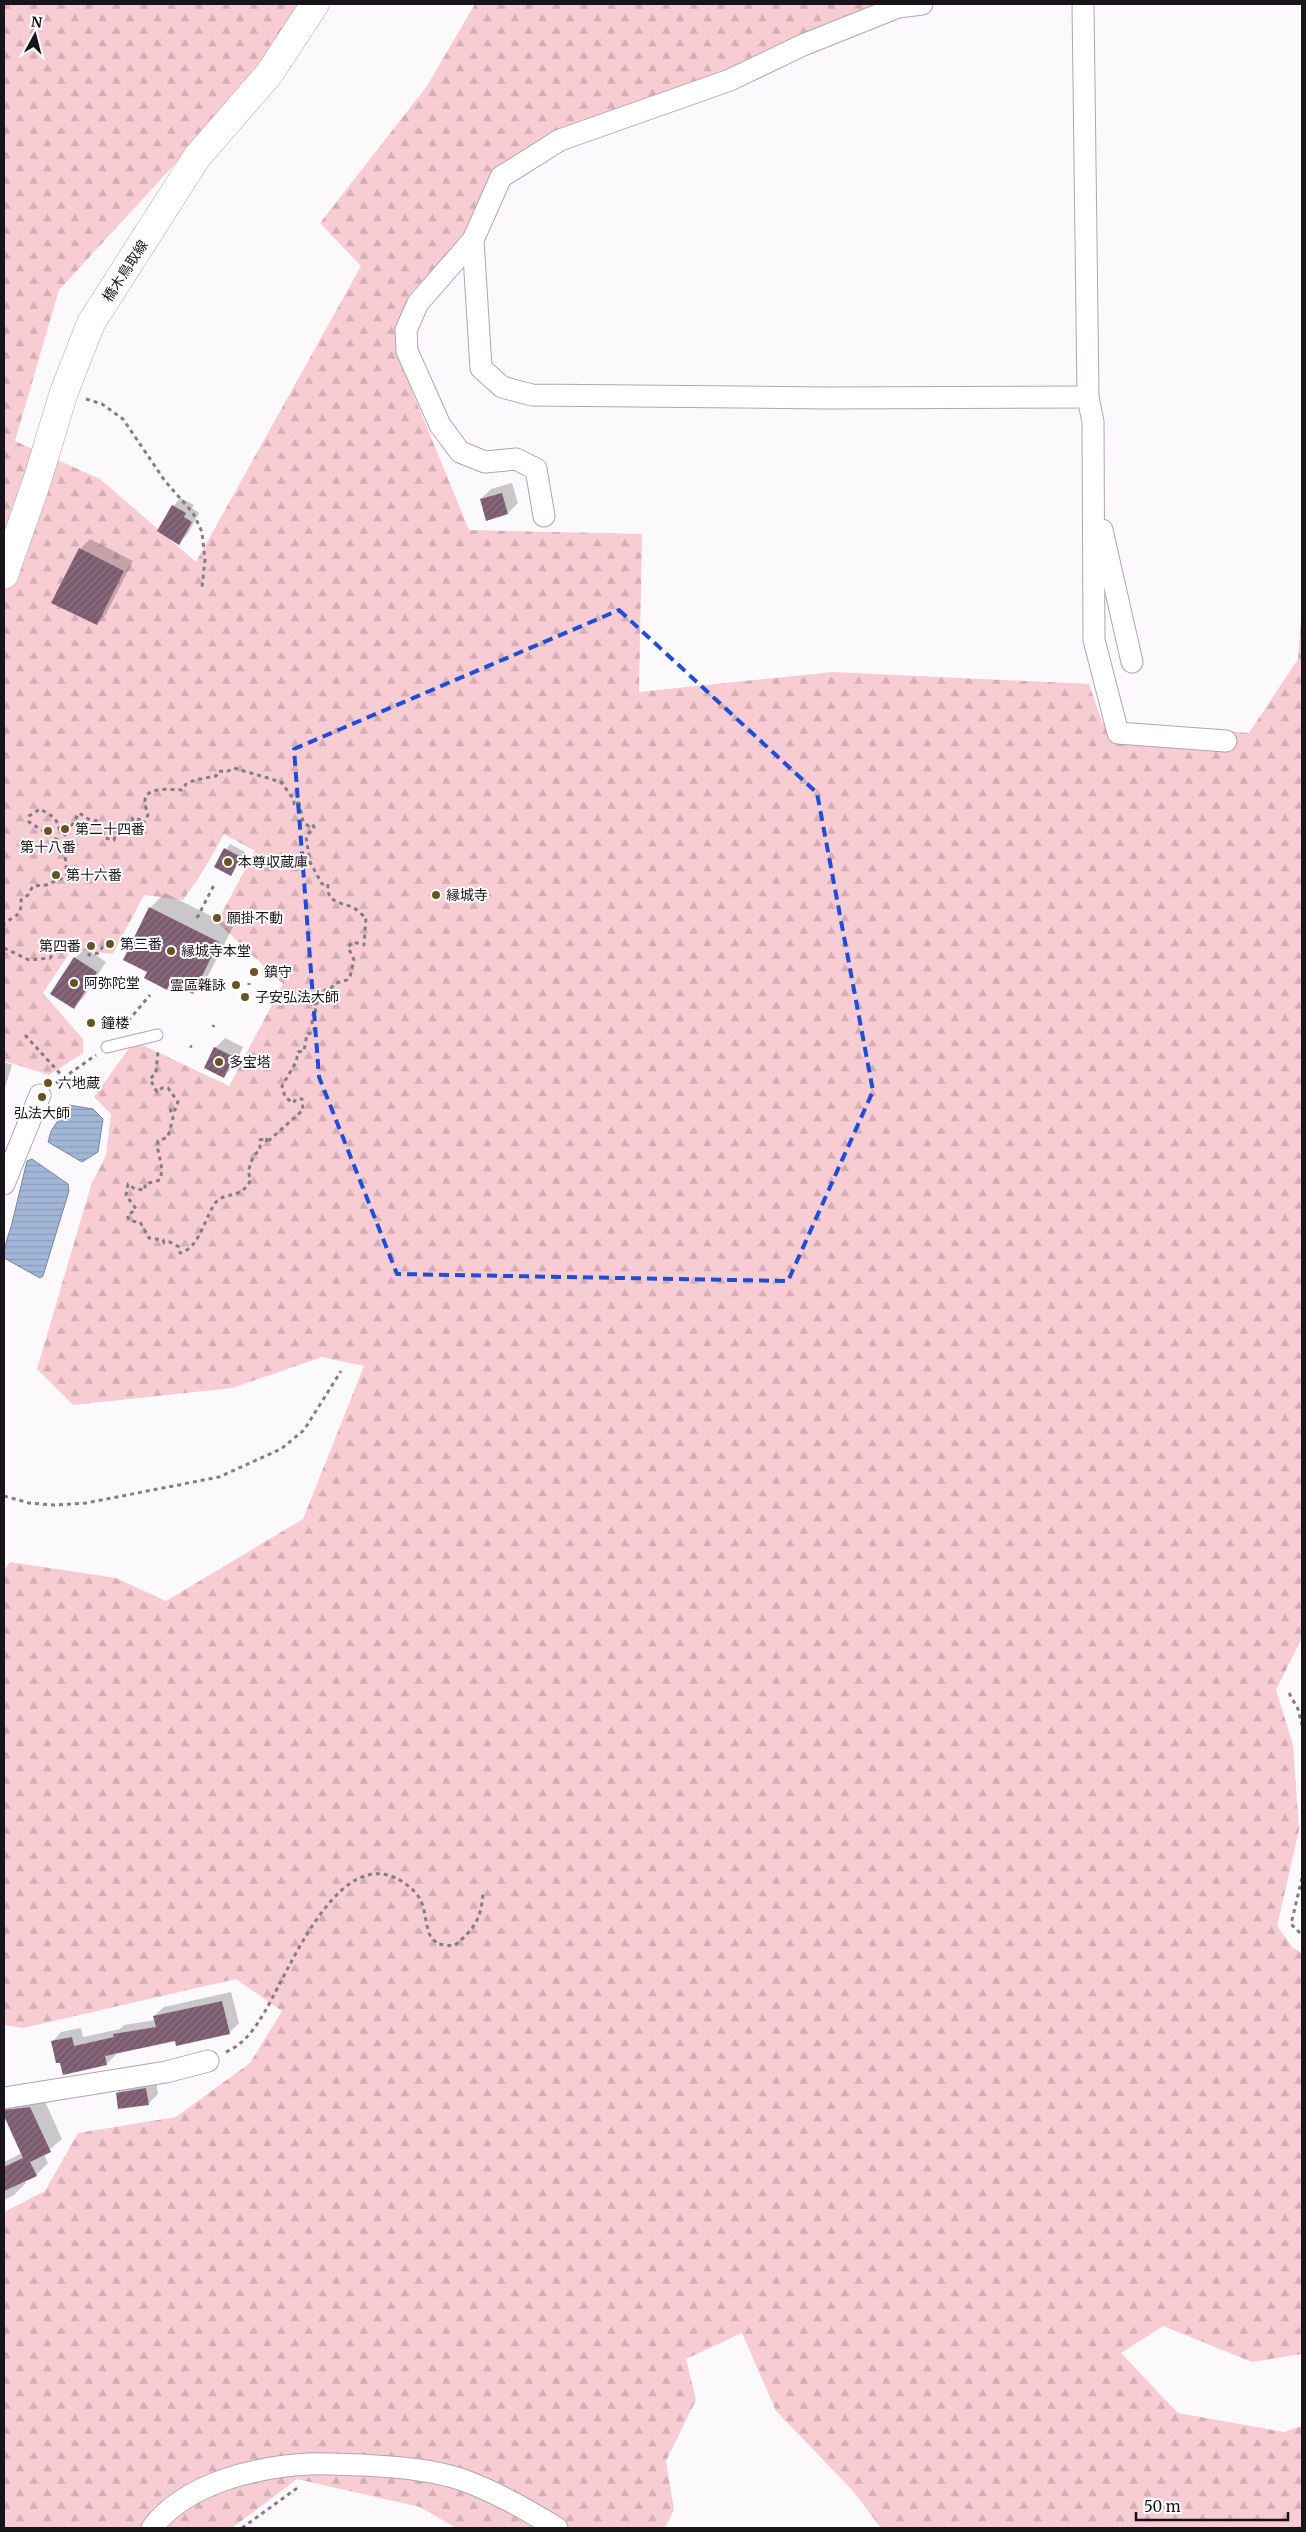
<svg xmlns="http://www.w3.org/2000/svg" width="1306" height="2532" font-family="Merriweather,'Noto Sans JP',serif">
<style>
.forest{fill:url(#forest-firs)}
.water{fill:url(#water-rules);stroke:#79859f}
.shadow{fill:#0003}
.building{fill:url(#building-hatch)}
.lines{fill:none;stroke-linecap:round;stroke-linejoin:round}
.lane-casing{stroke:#b0a4b5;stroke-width:13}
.street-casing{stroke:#b0a4b5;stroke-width:23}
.secondary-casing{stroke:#b0a4b5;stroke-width:29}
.path{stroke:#827e84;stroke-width:3;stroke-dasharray:4 4;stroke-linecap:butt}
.lane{stroke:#fff;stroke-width:11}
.street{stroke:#fff;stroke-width:21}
.secondary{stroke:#fff;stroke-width:28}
.marked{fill:none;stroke:#1d4ed8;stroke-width:4;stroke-dasharray:10 6;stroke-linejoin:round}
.poi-dot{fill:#675423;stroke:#fff;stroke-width:2}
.labels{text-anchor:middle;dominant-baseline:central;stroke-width:4;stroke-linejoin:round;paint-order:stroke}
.street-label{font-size:14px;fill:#19141b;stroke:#fff}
.poi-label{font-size:14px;fill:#19141b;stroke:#fff;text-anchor:start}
</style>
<defs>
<pattern id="forest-firs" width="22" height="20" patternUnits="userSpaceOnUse" patternTransform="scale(1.25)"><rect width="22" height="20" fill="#f7ccd2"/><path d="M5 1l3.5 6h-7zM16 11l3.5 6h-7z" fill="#d3aeb4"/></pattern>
<pattern id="water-rules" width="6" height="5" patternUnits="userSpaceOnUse" patternTransform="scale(1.25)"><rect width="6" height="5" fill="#a2b6d8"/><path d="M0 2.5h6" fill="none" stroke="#8b9cb9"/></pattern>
<pattern id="building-hatch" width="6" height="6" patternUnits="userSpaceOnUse" patternTransform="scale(1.25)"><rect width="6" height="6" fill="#7c5b6f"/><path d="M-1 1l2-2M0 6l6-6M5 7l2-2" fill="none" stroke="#8c7282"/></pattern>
</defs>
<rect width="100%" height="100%" fill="#fcf9fd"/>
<path class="forest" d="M 4,4 L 304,4 L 264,67 L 59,290 L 15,441 L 100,479 L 196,562 L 361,266 L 320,223 L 427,86 L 475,4 L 877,4 L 799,36 L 725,71 L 560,128 L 493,169 L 465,236 L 409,295 L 397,328 L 396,352 L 469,530 L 642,534 L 639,692 L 833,672 L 1089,684 L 1102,722 L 1249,733 L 1298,659 L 1302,607 L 1302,1638 L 1276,1690 L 1293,1745 L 1299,1830 L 1277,1926 L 1293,1948 L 1302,1953 L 1302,2354 L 1252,2362 L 1163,2326 L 1121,2353 L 1178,2413 L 1284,2432 L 1302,2426 L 1302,2528 L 881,2528 L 853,2491 L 776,2411 L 742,2333 L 686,2359 L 696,2400 L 666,2461 L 674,2510 L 665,2528 L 456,2528 L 420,2507 L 297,2479 L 232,2528 L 4,2528 L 4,2212 L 45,2191 L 78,2133 L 176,2117 L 250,2063 L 282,2011 L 236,1979 L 23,2028 L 4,2025 L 4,1570 L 10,1562 L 116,1578 L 166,1601 L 303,1519 L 364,1366 L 322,1357 L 232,1388 L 73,1405 L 37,1369 L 91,1185 L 106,1155 L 111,1114 L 94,1097 L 134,1041 L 229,1086 L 283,984 L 217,922 L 255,851 L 224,834 L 203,871 L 183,900 L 144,895 L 113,954 L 72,949 L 43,993 L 83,1039 L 83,1053 L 49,1075 L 4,1061 Z"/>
<g class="water">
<path d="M 69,1105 L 93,1109 L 103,1119 L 98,1152 L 82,1162 L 48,1142 L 51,1131 Z"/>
<path d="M 32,1159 L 68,1184 L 69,1191 L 43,1276 L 40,1278 L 4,1258 C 4,1243 10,1233 13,1219 C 18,1200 22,1180 27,1161 Z"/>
</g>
<g class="shadow">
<path d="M 512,483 L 518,503 L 508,513 L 481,499 L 491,489 Z"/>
<path d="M 181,498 L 194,505 L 192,508 L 199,513 L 187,535 L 179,543 L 173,506 Z"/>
<path d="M 90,539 L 133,561 L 106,614 L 96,624 L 80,549 Z"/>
<path d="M 230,844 L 245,852 L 231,874 L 216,866 Z"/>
<path d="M 165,893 L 233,927 L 207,978 L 192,993 L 173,983 L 167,988 L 149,972 L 150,908 Z"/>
<path d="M 85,948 L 106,962 L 83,998 L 73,1008 L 75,958 Z"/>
<path d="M 225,1038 L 243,1047 L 234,1066 L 224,1076 L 215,1048 Z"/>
<path d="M 4,1062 L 12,1065 L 4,1091 Z"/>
<path d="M 231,1992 L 239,2023 L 229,2033 L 176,2040 L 115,2052 L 116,2055 L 106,2064 L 61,2061 L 52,2042 L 61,2032 L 81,2028 L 83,2037 L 120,2029 L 124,2025 L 155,2020 L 154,2016 L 164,2007 Z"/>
<path d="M 156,2079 L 158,2094 L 149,2103 L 117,2093 L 127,2083 Z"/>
<path d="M 42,2095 L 62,2139 L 44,2154 L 48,2163 L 36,2175 L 25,2180 L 26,2183 L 14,2195 L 4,2200 L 4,2162 L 22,2153 L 4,2109 L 14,2098 Z"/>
</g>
<g class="building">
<path d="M 502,493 L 508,514 L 486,521 L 480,499 Z"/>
<path d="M 172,505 L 186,513 L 184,517 L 192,522 L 179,545 L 157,531 Z"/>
<path d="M 79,548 L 124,571 L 97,625 L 51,603 Z"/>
<path d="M 224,848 L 241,857 L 231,876 L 214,867 Z"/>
<path d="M 149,907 L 219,942 L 193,994 L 170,983 L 167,990 L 144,978 L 147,972 L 123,960 Z"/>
<path d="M 74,957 L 97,972 L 74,1009 L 50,994 Z"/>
<path d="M 214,1047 L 234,1057 L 224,1078 L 204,1068 Z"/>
<path d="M 222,2001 L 230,2034 L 176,2046 L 175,2041 L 105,2056 L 107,2065 L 63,2075 L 60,2063 L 56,2063 L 51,2041 L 72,2037 L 74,2046 L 114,2037 L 113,2034 L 156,2027 L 153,2016 Z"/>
<path d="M 146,2088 L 149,2105 L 118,2109 L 116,2093 Z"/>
<path d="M 30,2107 L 51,2152 L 30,2162 L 37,2176 L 4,2191 L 4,2167 L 23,2158 L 4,2116 L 4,2110 Z"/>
</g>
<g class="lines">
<g class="lane-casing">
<path id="lane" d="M 107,1047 L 157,1035"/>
</g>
<g class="street-casing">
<g id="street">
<path d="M 1083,4 L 1088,397 L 1093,422 L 1094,640 L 1118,733 L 1226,741"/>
<path d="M 473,240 L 481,368 L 502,387 L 532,395 L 826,398 L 1088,397"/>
<path d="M 544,516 L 536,469 L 516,459 L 485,462 L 460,452 L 440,425 L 407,351 L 406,330 L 418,303 L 473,240 L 501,177 L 560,140 L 730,80 L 803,45 L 898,7 L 922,4"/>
<path d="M 1102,530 L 1132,662"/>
<path d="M 4,1184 L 40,1095"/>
<path d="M 4,2098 L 166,2072 L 208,2061"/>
<path d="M 152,2528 C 186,2483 255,2467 309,2464 C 326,2463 344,2465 362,2465 C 395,2467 431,2469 463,2480 C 496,2492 527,2510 557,2528"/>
</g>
</g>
<g class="secondary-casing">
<path id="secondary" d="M 4,575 L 37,481 L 64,392 L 91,323 L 197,157 L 269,74 L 315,4"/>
</g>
<g class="path">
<path d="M 86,399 L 102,404 L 123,419 L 165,481 L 193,513 L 202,532 L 205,560 L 202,587"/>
<path d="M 197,918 L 214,885"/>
<path d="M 4,926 L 4,923 C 16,916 22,915 21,900 L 28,895 L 33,886 L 46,885 L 67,876 L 64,844 L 29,822 L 29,816 L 40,809 C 49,814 58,818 59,829 L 65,835 L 69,828 L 73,827 L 72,825 L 79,813 L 90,820 L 99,821 L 105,838 L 114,840 L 116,833 L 124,834 L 130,831 L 133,818 L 141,820 L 140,822 L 144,822 L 148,815 C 147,811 145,806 145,803 C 143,785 173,790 182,790 L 186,784 L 195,780 L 216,776 L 219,771 L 226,772 L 234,768 L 281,782 L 294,800 L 294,804 L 298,806 L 297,800 C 304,809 298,822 309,826 L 312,824 L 314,827 L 306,837 L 310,862 L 322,884 L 328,884 C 326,902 339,902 352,907 C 357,909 362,915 366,918 L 364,945 L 353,942 L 348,947 L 354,960 L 350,977 L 347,980 L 336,983 L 328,991 L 325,990 L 315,1006 L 316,1016 L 313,1015 L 312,1022 L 315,1032 L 307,1034 L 304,1051 L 298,1052 L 296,1062 L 282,1086 L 285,1097 L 293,1103 L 296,1099 L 302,1099 L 303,1110 L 266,1143 L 267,1138 L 260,1140 L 260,1149 L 253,1157 L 248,1172 L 251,1179 C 242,1200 226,1191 216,1202 C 205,1216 200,1248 180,1253 L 179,1247 L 170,1242 L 164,1243 L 163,1240 L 149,1238 L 140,1222 L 130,1221 L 127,1216 L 136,1209 L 126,1195 L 128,1184 L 135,1189 L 145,1190 L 145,1184 L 160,1180 C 165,1162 156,1157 158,1141 L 168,1137 L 173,1118 L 170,1108 L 175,1110 L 178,1102 L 168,1088 L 162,1088 L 157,1092 L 150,1079 L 156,1073 L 158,1051"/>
<path d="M 4,948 L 29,960 L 50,958 C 59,947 75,945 89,948 L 89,955 L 99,953 L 104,944 L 112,945"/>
<path d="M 249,985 L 249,983"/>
<path d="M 123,1027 L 150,995"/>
<path d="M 213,1027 L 214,1025"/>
<path d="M 25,1035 L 64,1078"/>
<path d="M 190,1046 L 192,1047"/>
<path d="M 56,1083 L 96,1055"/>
<path d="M 4,1496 L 29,1503 L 53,1505 L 86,1503 L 219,1477 L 281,1449 L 304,1430 L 341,1371"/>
<path d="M 1289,1693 L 1298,1709 L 1302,1725"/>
<path d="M 1302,1878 L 1291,1924 L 1302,1935"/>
<path d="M 226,2052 C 240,2046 251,2034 259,2021 C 287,1980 342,1822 414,1891 C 426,1903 424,1918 429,1933 C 430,1937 435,1941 438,1944 L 454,1946 C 474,1929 481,1920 483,1893"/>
<path d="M 242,2528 L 300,2486"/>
</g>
<use href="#lane" class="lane"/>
<use href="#street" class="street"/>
<use href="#secondary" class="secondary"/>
</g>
<path class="marked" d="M 619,610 L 817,793 L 873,1091 L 788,1281 L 397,1274 L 319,1077 L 294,749 Z"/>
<g class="poi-dot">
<circle cx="65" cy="829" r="5"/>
<circle cx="48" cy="831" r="5"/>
<circle cx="228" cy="862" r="5"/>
<circle cx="56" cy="875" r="5"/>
<circle cx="436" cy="895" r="5"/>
<circle cx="217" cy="918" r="5"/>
<circle cx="110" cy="944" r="5"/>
<circle cx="91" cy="946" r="5"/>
<circle cx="171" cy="951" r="5"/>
<circle cx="254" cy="972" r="5"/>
<circle cx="74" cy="983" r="5"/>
<circle cx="236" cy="985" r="5"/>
<circle cx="245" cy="997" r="5"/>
<circle cx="91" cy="1023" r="5"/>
<circle cx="219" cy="1062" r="5"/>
<circle cx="48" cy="1083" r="5"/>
<circle cx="42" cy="1097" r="5"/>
</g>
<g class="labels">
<g class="street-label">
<text transform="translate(125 271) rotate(-57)">橋木鳥取線</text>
</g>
<g class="poi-label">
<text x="75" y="829">第二十四番</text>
<text x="48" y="847" text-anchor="middle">第十八番</text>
<text x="238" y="862">本尊収蔵庫</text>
<text x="66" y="875">第十六番</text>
<text x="446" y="895">縁城寺</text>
<text x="227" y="918">願掛不動</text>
<text x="120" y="944">第三番</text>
<text x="81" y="946" text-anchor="end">第四番</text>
<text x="181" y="951">縁城寺本堂</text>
<text x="264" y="972">鎮守</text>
<text x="84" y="983">阿弥陀堂</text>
<text x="226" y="985" text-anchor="end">霊區雜詠</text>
<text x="255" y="997">子安弘法大師</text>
<text x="101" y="1023">鐘楼</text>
<text x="229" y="1062">多宝塔</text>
<text x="58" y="1083">六地蔵</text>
<text x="42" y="1113" text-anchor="middle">弘法大師</text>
</g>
</g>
<rect width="1306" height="2532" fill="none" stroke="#19141b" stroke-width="10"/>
<g transform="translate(35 35) rotate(7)" stroke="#ffffff" stroke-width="4" paint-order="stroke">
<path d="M0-4L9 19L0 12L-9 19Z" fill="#19141b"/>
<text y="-8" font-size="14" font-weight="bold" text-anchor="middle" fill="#19141b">N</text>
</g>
<path d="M1136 2512v8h152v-8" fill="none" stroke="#19141b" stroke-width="2.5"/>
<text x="1144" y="2512" font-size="15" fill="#19141b" stroke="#ffffff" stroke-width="4" paint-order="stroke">50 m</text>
</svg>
